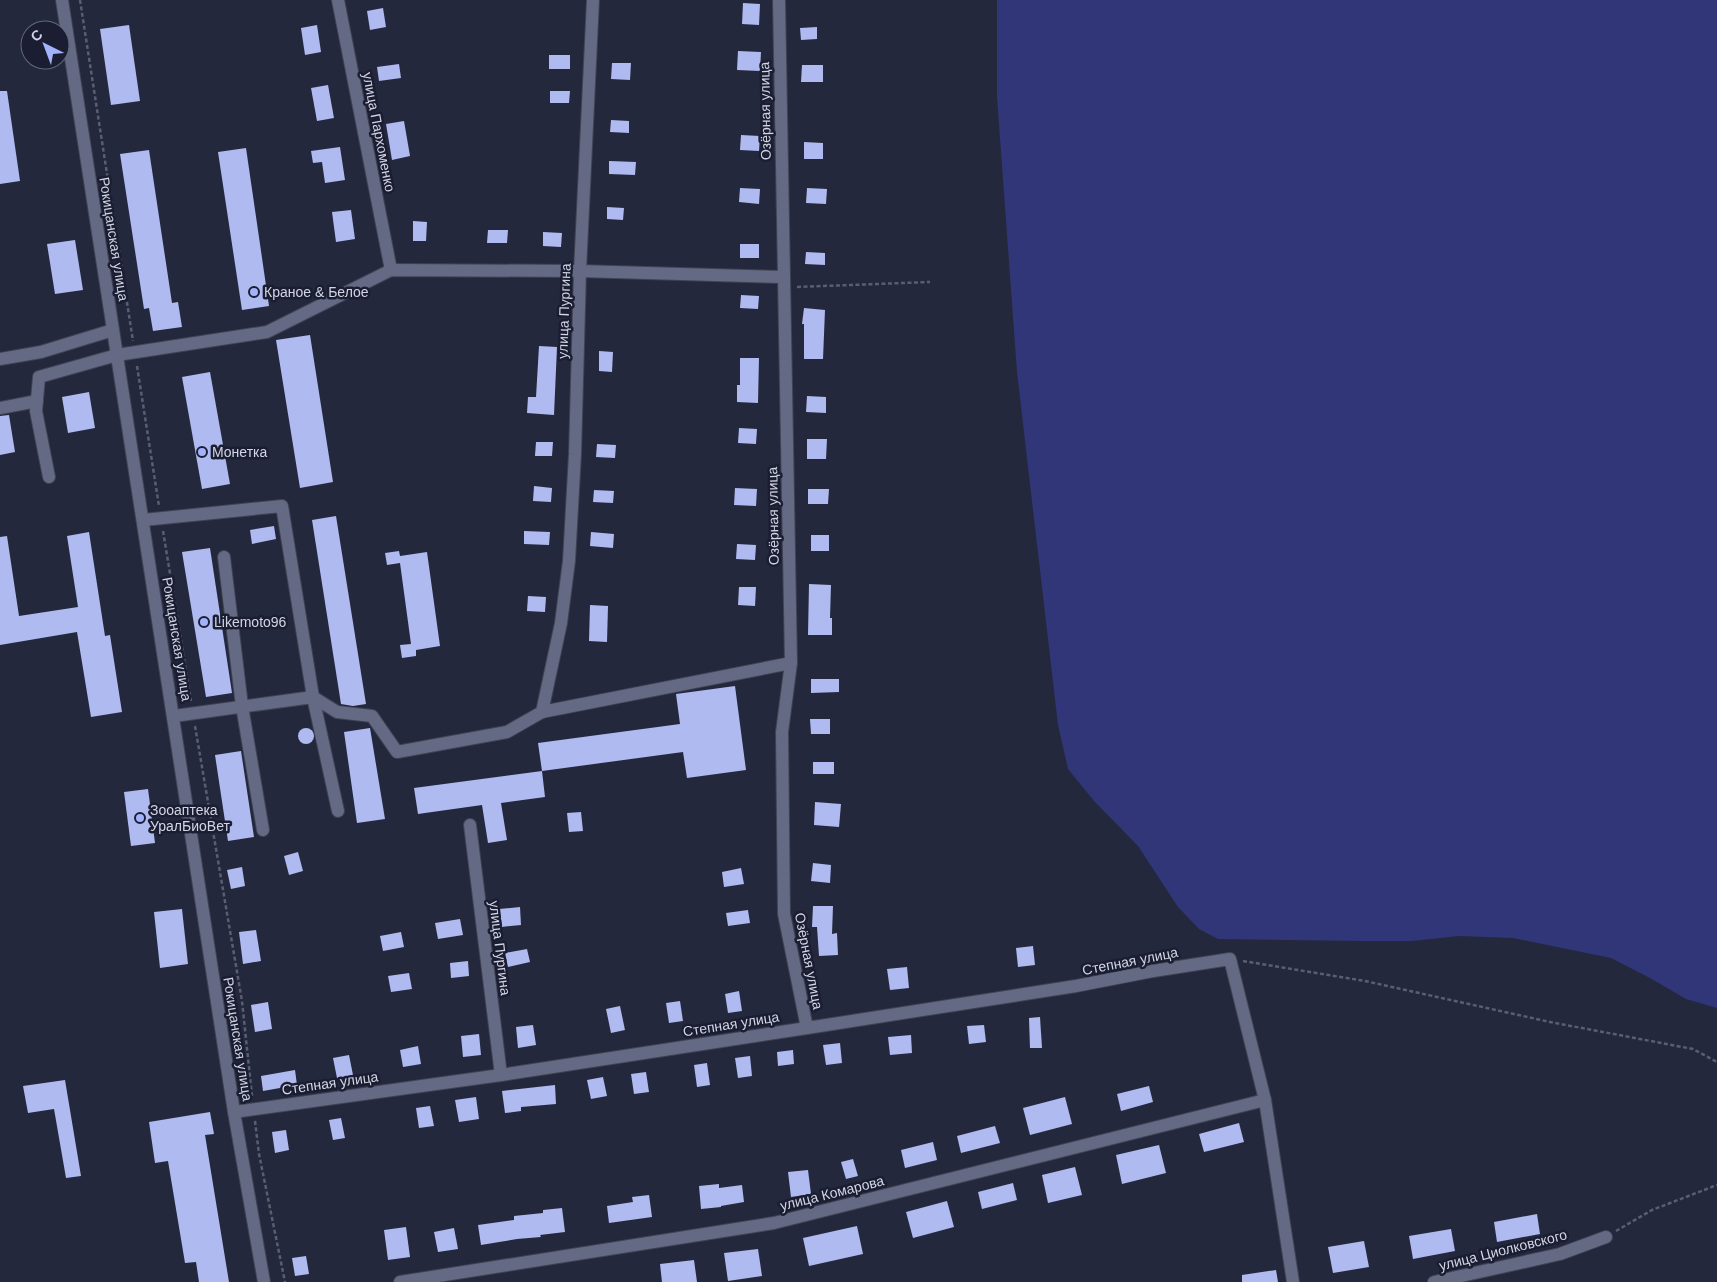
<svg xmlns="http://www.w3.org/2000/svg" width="1717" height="1282" font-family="Arial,sans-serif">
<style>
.green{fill:#303677}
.building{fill:#afbaf0}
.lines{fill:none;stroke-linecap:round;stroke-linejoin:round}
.minor-casing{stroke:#404356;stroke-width:14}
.path{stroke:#5a5e71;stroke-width:2.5;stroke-dasharray:4 2.5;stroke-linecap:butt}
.minor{stroke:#646a83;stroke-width:12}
.poi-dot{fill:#a4b2fc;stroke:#1b1e33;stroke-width:2}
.labels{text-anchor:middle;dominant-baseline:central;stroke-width:5;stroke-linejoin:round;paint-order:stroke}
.street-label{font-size:14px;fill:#d2d5e3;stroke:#1b1e33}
.poi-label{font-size:14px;fill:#d2d5e3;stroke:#1b1e33;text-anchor:start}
</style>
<rect width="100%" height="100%" fill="#24283d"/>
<path class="green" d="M 997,0 L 1717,0 L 1717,1008 L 1686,999 L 1650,978 L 1611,958 L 1513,938 L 1459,936 L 1412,941 L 1361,941 L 1218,939 L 1199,929 L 1178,907 L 1138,846 L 1094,801 L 1068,769 L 1058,725 L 1017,372 L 997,97 Z"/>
<g class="building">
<path d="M 743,3 L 760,4 L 759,25 L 742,24 Z"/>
<path d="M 383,8 L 386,27 L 370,30 L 367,11 Z"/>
<path d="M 129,25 L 140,101 L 111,105 L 100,29 Z"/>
<path d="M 317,25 L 321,52 L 305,55 L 301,28 Z"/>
<path d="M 817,27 L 817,39 L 801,40 L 800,28 Z"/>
<path d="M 738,51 L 761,52 L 760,71 L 737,70 Z"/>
<rect x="549" y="55" width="21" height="14"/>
<path d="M 612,63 L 631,63 L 630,80 L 611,79 Z"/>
<path d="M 399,64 L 401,78 L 379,81 L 377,67 Z"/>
<path d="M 802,65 L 823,65 L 823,82 L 801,82 Z"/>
<path d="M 328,85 L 334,118 L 317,121 L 311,88 Z"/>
<path d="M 0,91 L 7,91 L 20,181 L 0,184 Z"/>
<path d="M 550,91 L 570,91 L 569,103 L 550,103 Z"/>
<path d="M 611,120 L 629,121 L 629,133 L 610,132 Z"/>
<path d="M 404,121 L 410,156 L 392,160 L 386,124 Z"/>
<path d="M 741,135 L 760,136 L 759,151 L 740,150 Z"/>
<path d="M 804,142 L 823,143 L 823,159 L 804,159 Z"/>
<path d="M 340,147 L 345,180 L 325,183 L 322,162 L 313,163 L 311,151 Z"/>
<path d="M 246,148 L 269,306 L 242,310 L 218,152 Z"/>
<path d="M 149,150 L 172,303 L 178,302 L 182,327 L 153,331 L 149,308 L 144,309 L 120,154 Z"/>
<path d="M 609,161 L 636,162 L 635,175 L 609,174 Z"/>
<path d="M 740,188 L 760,189 L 759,204 L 739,202 Z"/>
<path d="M 807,188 L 827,189 L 826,204 L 806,203 Z"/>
<path d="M 607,207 L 624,208 L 623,220 L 607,219 Z"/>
<path d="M 351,210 L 355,239 L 336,242 L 332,212 Z"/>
<path d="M 413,221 L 427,222 L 426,241 L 413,241 Z"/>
<path d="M 488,230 L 508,230 L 507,243 L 487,243 Z"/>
<path d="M 543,232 L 562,233 L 561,247 L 543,246 Z"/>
<path d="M 75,240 L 83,290 L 55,294 L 47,244 Z"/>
<rect x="740" y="244" width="19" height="14"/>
<path d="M 806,252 L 825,253 L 825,265 L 805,264 Z"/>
<path d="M 741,295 L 759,296 L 758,309 L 740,308 Z"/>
<path d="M 804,308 L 825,310 L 823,359 L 804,359 L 804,324 L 802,324 Z"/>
<path d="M 310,335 L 333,482 L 300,488 L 276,340 Z"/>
<path d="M 539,346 L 557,347 L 554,415 L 527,413 L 528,397 L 536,397 Z"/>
<path d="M 599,351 L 613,352 L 612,372 L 599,371 Z"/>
<path d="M 740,358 L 759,358 L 758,403 L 737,402 L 737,385 L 740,385 Z"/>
<path d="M 210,372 L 230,484 L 202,489 L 182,377 Z"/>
<path d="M 89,392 L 95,428 L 68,433 L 62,397 Z"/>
<path d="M 807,396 L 826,397 L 826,413 L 806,412 Z"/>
<path d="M 9,415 L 15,452 L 0,455 L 0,416 Z"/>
<path d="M 739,428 L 757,429 L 756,444 L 738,443 Z"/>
<path d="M 807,439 L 827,439 L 826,459 L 807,459 Z"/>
<path d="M 536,442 L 553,442 L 552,456 L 535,456 Z"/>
<path d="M 597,444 L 616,445 L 615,458 L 596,457 Z"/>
<path d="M 534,486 L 552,488 L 551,502 L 533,501 Z"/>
<path d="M 735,488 L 757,489 L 756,506 L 734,505 Z"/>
<path d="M 808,489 L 829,489 L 828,504 L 808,504 Z"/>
<path d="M 594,490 L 614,491 L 613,503 L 593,502 Z"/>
<path d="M 336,516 L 366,704 L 353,706 L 341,704 L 312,520 Z"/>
<path d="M 274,526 L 276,539 L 252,544 L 250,530 Z"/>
<path d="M 524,531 L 550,532 L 549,545 L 524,544 Z"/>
<path d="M 89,532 L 105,636 L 110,635 L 122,712 L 91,717 L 77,632 L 0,645 L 0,537 L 7,536 L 19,616 L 78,607 L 67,536 Z"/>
<path d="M 591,532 L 614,534 L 613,548 L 590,546 Z"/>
<rect x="811" y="535" width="18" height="16"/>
<path d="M 737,544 L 756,545 L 755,560 L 736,559 Z"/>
<path d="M 210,548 L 232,693 L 206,697 L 182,552 Z"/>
<path d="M 399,551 L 400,556 L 427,552 L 440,646 L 416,650 L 416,656 L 402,658 L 400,645 L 411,644 L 400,563 L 387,565 L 385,553 Z"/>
<path d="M 809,584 L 831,585 L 830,618 L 832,618 L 832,635 L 808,635 Z"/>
<path d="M 739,587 L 756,587 L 755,606 L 738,605 Z"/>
<path d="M 528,596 L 546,597 L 545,612 L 527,611 Z"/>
<path d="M 590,605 L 608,606 L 607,642 L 589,641 Z"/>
<path d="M 811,679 L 839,679 L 839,692 L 811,693 Z"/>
<path d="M 735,686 L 746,770 L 687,778 L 683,752 L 542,771 L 538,743 L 680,724 L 676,694 Z"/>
<path d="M 810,719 L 830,719 L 830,734 L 811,734 Z"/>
<path d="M 370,728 L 385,819 L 357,823 L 344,732 Z"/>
<circle cx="306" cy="736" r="8"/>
<path d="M 241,751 L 254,837 L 228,841 L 215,755 Z"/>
<rect x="813" y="762" width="21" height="12"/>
<path d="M 542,771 L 545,797 L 501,803 L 507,840 L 488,843 L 482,805 L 418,814 L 414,788 Z"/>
<path d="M 148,789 L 155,843 L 131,846 L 124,792 Z"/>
<path d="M 815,802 L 841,804 L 839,827 L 814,825 Z"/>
<path d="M 581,812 L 583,831 L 569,832 L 567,813 Z"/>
<path d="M 298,852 L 303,871 L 289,875 L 284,856 Z"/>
<path d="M 813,863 L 831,865 L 830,883 L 811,881 Z"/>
<path d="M 242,867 L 245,886 L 231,889 L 227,870 Z"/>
<path d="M 741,868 L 744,884 L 724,887 L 722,872 Z"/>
<path d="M 813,906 L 833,906 L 832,934 L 837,933 L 838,955 L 819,956 L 817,927 L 812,927 Z"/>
<path d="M 520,907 L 521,925 L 501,927 L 499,909 Z"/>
<path d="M 182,909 L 188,964 L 160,968 L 154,912 Z"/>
<path d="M 748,910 L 750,923 L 728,926 L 726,913 Z"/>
<path d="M 460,919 L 463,935 L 438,939 L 435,923 Z"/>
<path d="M 256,930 L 261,961 L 243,964 L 239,932 Z"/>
<path d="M 401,932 L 404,947 L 383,951 L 380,936 Z"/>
<path d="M 1033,946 L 1035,965 L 1018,967 L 1016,948 Z"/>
<path d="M 527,949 L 530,962 L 508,967 L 505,953 Z"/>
<path d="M 468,961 L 469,976 L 451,978 L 450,963 Z"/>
<path d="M 907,967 L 909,988 L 890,990 L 887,969 Z"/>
<path d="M 409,973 L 412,989 L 391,992 L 388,976 Z"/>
<path d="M 739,991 L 742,1011 L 728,1013 L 725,994 Z"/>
<path d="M 680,1001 L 683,1021 L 669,1023 L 666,1003 Z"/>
<path d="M 268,1002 L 272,1029 L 255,1032 L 251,1005 Z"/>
<path d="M 620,1006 L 625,1030 L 611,1033 L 606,1009 Z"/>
<path d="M 1040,1017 L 1042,1048 L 1030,1048 L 1029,1018 Z"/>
<path d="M 533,1025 L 536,1045 L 518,1048 L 516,1027 Z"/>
<path d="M 984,1025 L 986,1042 L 969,1044 L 967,1026 Z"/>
<path d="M 479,1034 L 481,1055 L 463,1057 L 461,1036 Z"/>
<path d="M 911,1035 L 912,1053 L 890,1055 L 888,1037 Z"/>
<path d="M 840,1043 L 842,1063 L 826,1065 L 823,1045 Z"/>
<path d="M 418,1046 L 421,1064 L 403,1067 L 400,1050 Z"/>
<path d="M 793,1050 L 794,1064 L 778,1066 L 777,1052 Z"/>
<path d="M 349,1055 L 353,1075 L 337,1078 L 333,1058 Z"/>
<path d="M 750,1056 L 752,1076 L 738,1078 L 735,1058 Z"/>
<path d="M 707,1063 L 710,1085 L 697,1087 L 694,1065 Z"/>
<path d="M 295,1070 L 297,1085 L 263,1091 L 261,1076 Z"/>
<path d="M 646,1072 L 649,1092 L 634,1094 L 631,1074 Z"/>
<path d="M 603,1077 L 607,1096 L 591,1099 L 587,1080 Z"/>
<path d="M 65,1080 L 81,1176 L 66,1178 L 54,1109 L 28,1113 L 23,1086 Z"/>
<path d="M 555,1085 L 556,1104 L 521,1107 L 521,1111 L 505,1113 L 502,1091 Z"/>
<path d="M 1149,1086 L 1153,1102 L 1121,1111 L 1117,1094 Z"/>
<path d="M 476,1097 L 479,1119 L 459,1122 L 455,1100 Z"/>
<path d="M 1065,1097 L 1072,1124 L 1030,1135 L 1023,1108 Z"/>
<path d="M 430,1106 L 434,1126 L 419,1128 L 416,1108 Z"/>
<path d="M 210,1112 L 214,1134 L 205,1135 L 229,1282 L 199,1282 L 196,1262 L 185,1263 L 168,1161 L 155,1163 L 149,1122 Z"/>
<path d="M 341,1118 L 345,1138 L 333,1140 L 329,1120 Z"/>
<path d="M 1239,1123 L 1244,1142 L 1204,1152 L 1199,1134 Z"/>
<path d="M 995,1126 L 1000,1143 L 961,1153 L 957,1136 Z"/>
<path d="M 286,1130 L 289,1150 L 275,1153 L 272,1132 Z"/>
<path d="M 933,1142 L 937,1160 L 905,1168 L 901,1150 Z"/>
<path d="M 1159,1145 L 1166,1173 L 1122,1184 L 1116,1155 Z"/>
<path d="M 853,1159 L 858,1176 L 846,1179 L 841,1162 Z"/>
<path d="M 1075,1167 L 1082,1195 L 1048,1203 L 1042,1175 Z"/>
<path d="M 808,1170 L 811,1194 L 791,1197 L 788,1172 Z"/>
<path d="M 1013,1183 L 1017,1200 L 982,1209 L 978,1192 Z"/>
<path d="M 719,1184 L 719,1188 L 742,1185 L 744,1202 L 721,1206 L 721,1207 L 701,1209 L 699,1186 Z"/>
<path d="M 649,1195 L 652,1217 L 609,1223 L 607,1206 L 633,1202 L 632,1197 Z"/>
<path d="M 947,1201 L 954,1227 L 913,1238 L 906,1212 Z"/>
<path d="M 562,1208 L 565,1232 L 540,1235 L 541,1237 L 517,1239 L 481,1245 L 478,1225 L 514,1220 L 514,1216 L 543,1213 L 543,1210 Z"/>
<path d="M 1537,1214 L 1540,1234 L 1497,1242 L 1494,1222 Z"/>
<path d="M 857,1226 L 863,1254 L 809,1266 L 803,1238 Z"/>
<path d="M 406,1227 L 410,1257 L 388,1260 L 384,1230 Z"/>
<path d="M 454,1228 L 458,1249 L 438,1252 L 434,1232 Z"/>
<path d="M 1451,1229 L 1455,1251 L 1413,1259 L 1409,1236 Z"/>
<path d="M 1364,1241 L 1369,1267 L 1333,1273 L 1328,1247 Z"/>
<path d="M 758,1249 L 762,1276 L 728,1281 L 724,1253 Z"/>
<path d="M 306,1256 L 309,1274 L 295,1276 L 292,1258 Z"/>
<path d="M 694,1260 L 697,1282 L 662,1282 L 660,1264 Z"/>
<path d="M 1276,1270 L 1278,1282 L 1242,1282 L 1242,1275 Z"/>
</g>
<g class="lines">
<g class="minor-casing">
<g id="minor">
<path d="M 62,0 L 234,1112 L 264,1282"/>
<path d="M 338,0 L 391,270"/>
<path d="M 779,0 L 791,663 L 782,732 L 784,914 L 807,1028"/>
<path d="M 0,359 L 41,352 L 113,330"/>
<path d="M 0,408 L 37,401"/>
<path d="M 49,477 L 36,411 L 39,377 L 117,355 L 267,332 L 391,270 L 580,271 L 783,277"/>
<path d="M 143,520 L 282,506 L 313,697 L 338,811"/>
<path d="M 224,557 L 242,706 L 263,830"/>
<path d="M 542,712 L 791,663"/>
<path d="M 174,716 L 313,697 L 337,712 L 372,716 L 397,752 L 507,732 L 542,712 L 561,623 L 569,561 L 575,454 L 580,271 L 593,0"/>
<path d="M 470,825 L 501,1075"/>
<path d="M 234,1112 L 501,1075 L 807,1028 L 1076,986 L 1153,971 L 1230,959 L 1265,1100 L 1293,1282"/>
<path d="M 400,1282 L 774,1223 L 1265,1100"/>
<path d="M 1434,1282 L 1560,1254 L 1606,1237"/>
</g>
</g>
<g class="path">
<path d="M 80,0 L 133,341"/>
<path d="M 797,287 L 930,282"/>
<path d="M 137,366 L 159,506"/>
<path d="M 163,531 L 191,701"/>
<path d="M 195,726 L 242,1001 L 252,1096"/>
<path d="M 1243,961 L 1365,981 L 1550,1022 L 1693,1049 L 1717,1062"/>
<path d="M 255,1121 L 259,1154 L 285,1282"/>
<path d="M 1616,1231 L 1652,1210 L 1717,1185"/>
</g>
<use href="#minor" class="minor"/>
</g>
<g class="poi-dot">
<circle cx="254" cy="292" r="5"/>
<circle cx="202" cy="452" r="5"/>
<circle cx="204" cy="622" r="5"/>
<circle cx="140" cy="818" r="5"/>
</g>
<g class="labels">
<g class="street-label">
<text transform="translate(765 111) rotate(-91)">Озёрная улица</text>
<text transform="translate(379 132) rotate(79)">улица Пархоменко</text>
<text transform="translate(114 239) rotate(81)">Рокицанская улица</text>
<text transform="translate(564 311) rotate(-88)">улица Пургина</text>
<text transform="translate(773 516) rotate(-91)">Озёрная улица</text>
<text transform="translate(177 639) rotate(81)">Рокицанская улица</text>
<text transform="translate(500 948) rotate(83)">улица Пургина</text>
<text transform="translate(809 961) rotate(79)">Озёрная улица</text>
<text transform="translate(1130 961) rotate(-11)">Степная улица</text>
<text transform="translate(731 1024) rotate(-9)">Степная улица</text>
<text transform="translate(238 1039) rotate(81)">Рокицанская улица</text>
<text transform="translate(330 1083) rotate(-8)">Степная улица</text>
<text transform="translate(832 1193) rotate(-14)">улица Комарова</text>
<text transform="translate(1503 1250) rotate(-14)">улица Циолковского</text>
</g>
<g class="poi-label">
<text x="264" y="292">Краное &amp; Белое</text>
<text x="212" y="452">Монетка</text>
<text x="214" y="622">Likemoto96</text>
<text x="150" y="810">Зооаптека<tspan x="150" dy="16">УралБиоВет</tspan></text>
</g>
</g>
<g transform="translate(45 45) rotate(318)"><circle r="24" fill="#1b1e33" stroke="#646779"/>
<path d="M0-4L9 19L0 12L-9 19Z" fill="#a4b2fc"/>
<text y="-8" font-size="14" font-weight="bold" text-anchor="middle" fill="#d2d5e3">С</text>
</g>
</svg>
